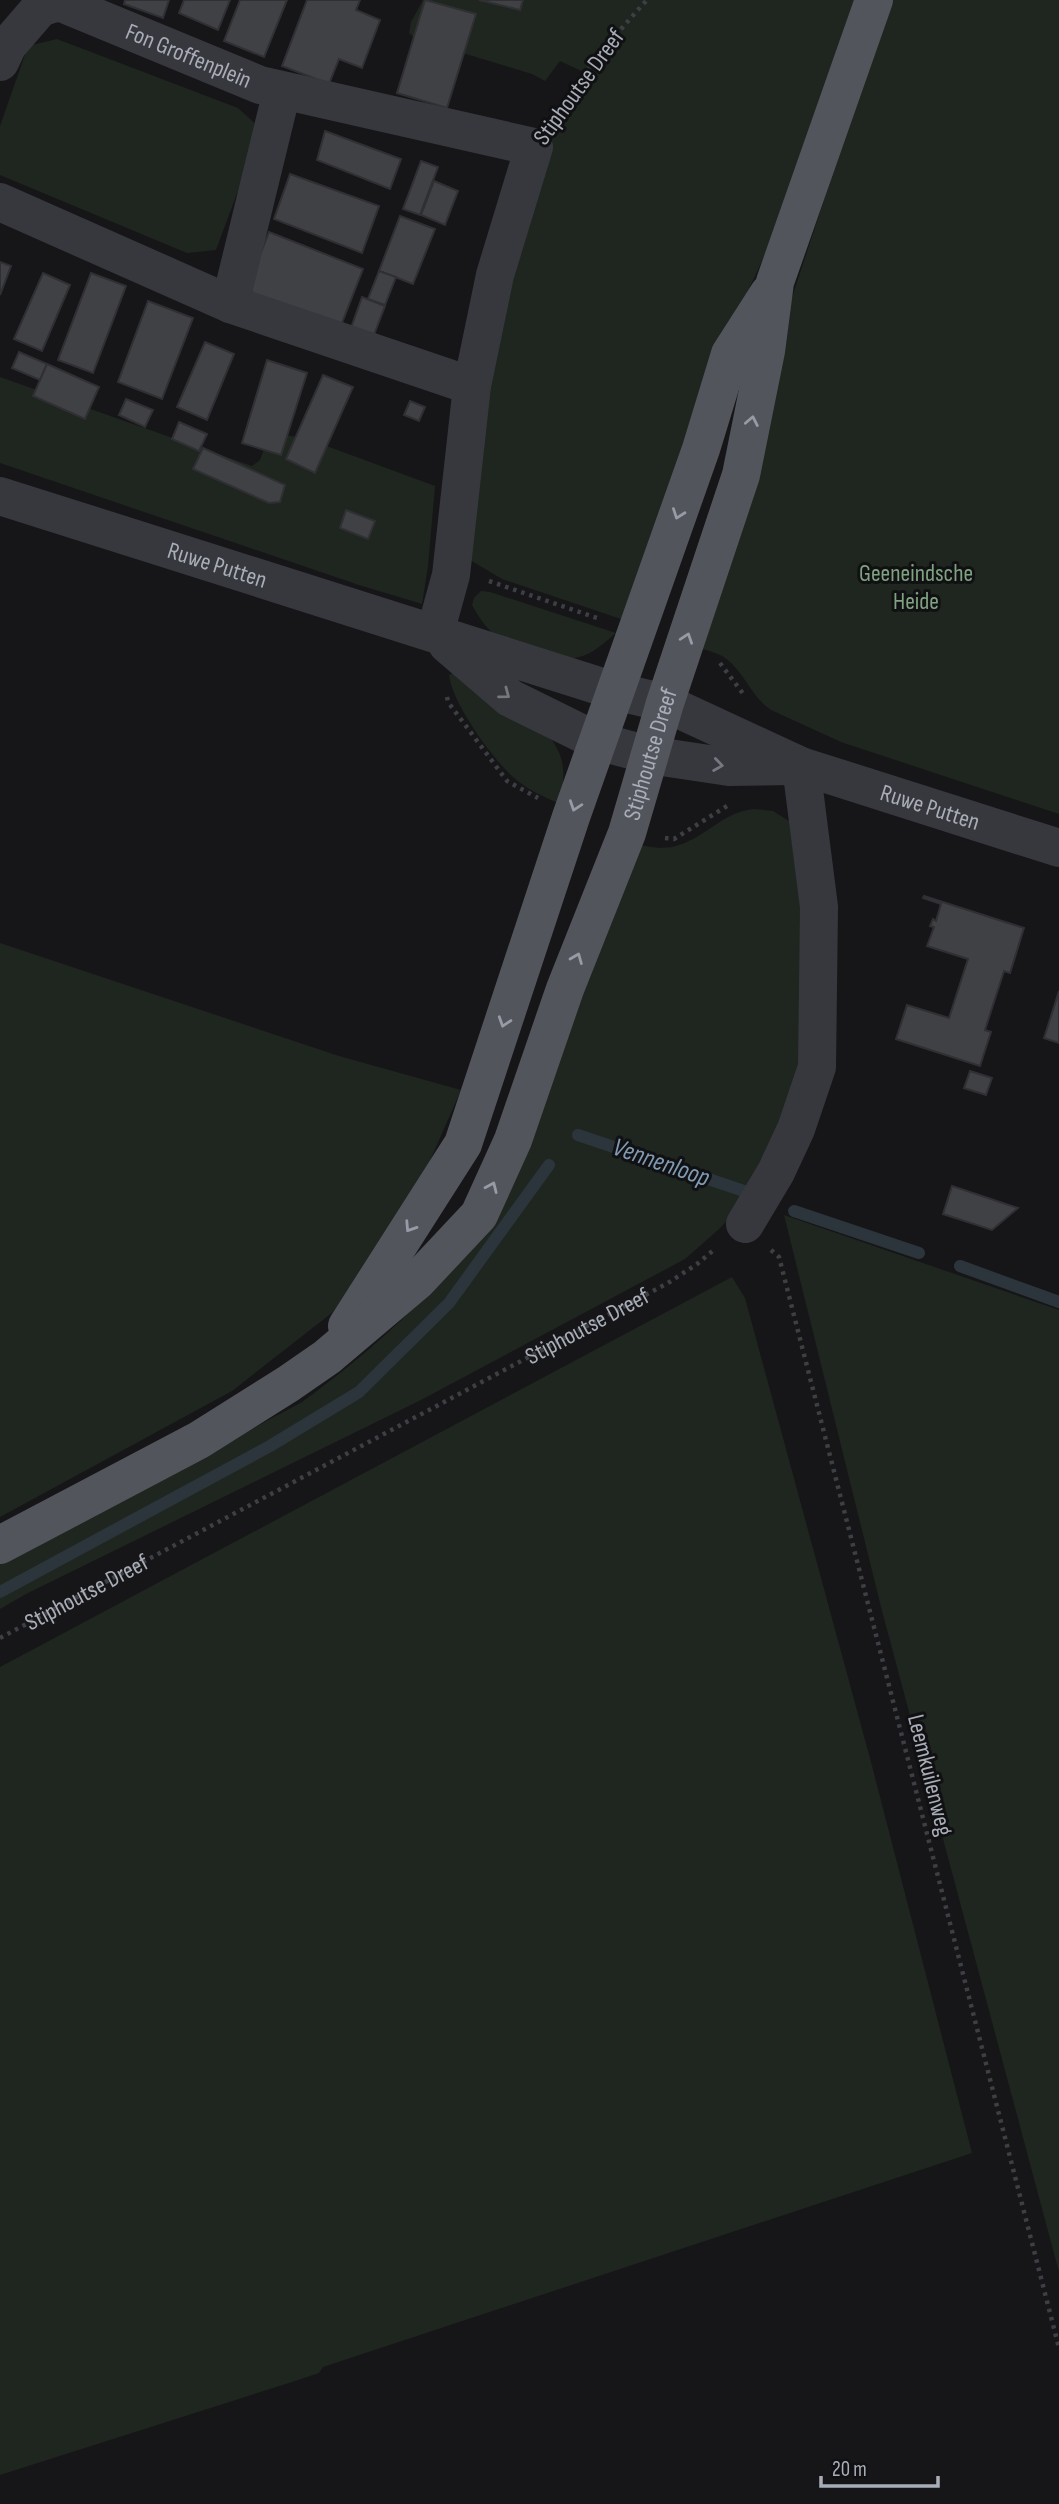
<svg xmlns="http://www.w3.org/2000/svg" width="1059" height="2504" font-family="'Sofia Sans Condensed',sans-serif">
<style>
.green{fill:#1e261f}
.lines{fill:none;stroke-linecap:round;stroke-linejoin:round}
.stream{stroke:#2c353c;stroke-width:12}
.building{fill:#404145;stroke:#303034;stroke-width:2}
.path{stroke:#3d3f44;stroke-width:4.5;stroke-dasharray:3.5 5;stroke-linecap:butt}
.minor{stroke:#37383d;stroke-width:38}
.major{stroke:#53555c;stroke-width:38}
.oneway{stroke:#979ba6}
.oneway2{stroke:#757881}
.labels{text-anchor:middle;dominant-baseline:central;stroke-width:6;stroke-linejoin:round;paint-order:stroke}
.street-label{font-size:24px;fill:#a8adb8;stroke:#111113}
.park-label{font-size:24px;fill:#7fa381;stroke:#111113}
.water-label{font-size:26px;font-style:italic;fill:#7f9bb3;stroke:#111113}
</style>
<rect width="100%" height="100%" fill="#161618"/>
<g class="green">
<path d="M 423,0 L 1059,0 L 1059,814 L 841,742 L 771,710 C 753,698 746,677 730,662 C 722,654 710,651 699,648 L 770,364 L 830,182 L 767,250 L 718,356 L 624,620 L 502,579 L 465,557 L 473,458 L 534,171 L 572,103 L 592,76 L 560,61 L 545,81 L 532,74 L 416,39 L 409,33 L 411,22 Z"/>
<path d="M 57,39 L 238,108 L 261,129 L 216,250 L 187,253 L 0,175 L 0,126 L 28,46 Z"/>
<path d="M 0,377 L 252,466 L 260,460 L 270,433 L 305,438 L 435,486 L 428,566 L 422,604 L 359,585 L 0,463 Z"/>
<path d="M 481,591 L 490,592 L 616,633 C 605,642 593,654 579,657 C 569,660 557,655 547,653 C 507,644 493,643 472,605 L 474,598 Z"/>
<path d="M 455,672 L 548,735 C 567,758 565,776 560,804 C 544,797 526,789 513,777 C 492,758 452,703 449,675 Z"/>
<path d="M 753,809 L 773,811 L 789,821 L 810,973 L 796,1099 L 741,1206 L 718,1230 L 685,1259 L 421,1400 L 26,1594 L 0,1609 L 0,1564 L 302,1402 C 348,1368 391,1333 430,1291 L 629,842 C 645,846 663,851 679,845 C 707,836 722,813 753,809 Z"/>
<path d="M 0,943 L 339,1056 L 461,1090 L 411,1204 L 333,1312 L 232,1391 L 0,1517 Z"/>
<path d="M 784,1215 L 1059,1310 L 1059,2272 L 882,1611 Z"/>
<path d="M 732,1277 L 745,1298 L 871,1762 L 972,2153 L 323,2367 L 319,2373 L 292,2382 L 0,2475 L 0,1667 Z"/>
</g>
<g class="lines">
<g class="stream">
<path d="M 578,1135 L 744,1191"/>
<path d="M 794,1211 L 919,1253"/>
<path d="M 960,1266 L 1059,1302"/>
<path d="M 0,1592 L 270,1446 L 359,1392 L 449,1303 L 549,1165"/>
</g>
</g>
<g class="building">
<path d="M 125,0 L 169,0 L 163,18 L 124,4 Z"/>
<path d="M 184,0 L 230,0 L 218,30 L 179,13 Z"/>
<path d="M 240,0 L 287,0 L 264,57 L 224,41 Z"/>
<path d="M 307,0 L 360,0 L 356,10 L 380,20 L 362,68 L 339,59 L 329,84 L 282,66 Z"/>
<path d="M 425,0 L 476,14 L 447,108 L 397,93 Z"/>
<path d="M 479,0 L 523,0 L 520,10 Z"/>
<path d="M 325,131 L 401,159 L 390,189 L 317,160 Z"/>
<path d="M 421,161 L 438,167 L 420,215 L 403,209 Z"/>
<path d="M 290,174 L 379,206 L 362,253 L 274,219 Z"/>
<path d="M 434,181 L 458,191 L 445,225 L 421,215 Z"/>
<path d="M 400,216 L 435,229 L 413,284 L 379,271 Z"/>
<path d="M 269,232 L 363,269 L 340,328 L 257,297 L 251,291 L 251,278 Z"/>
<path d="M 0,262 L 11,266 L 0,295 Z"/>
<path d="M 379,271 L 396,277 L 385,305 L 368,299 Z"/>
<path d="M 43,273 L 70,285 L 42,351 L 14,339 Z"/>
<path d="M 91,273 L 126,286 L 93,373 L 58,360 Z"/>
<path d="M 362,297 L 385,306 L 372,340 L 350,331 Z"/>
<path d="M 148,301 L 193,318 L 162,399 L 118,382 Z"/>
<path d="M 205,342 L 234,354 L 207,420 L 177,407 Z"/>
<path d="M 19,352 L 47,364 L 40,380 L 12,368 Z"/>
<path d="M 267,360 L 307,373 L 281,455 L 242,443 Z"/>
<path d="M 47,364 L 99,387 L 85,419 L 33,396 Z"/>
<path d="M 323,375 L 353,387 L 315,473 L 286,459 Z"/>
<path d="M 126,399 L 153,410 L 145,427 L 119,415 Z"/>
<path d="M 410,401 L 425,407 L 419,421 L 404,415 Z"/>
<path d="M 179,422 L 207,434 L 199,451 L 172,439 Z"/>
<path d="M 203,448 L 285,485 L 280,502 L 269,503 L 193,469 Z"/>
<path d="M 346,510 L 375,521 L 368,539 L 340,528 Z"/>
<path d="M 924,896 L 1024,928 L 1010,973 L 1004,971 L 985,1030 L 991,1032 L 980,1066 L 896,1039 L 907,1005 L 949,1018 L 968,959 L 927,946 L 934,927 L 930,926 L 933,919 L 936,921 L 941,904 L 923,898 Z"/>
<path d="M 1059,991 L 1059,1043 L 1044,1038 Z"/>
<path d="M 970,1071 L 992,1078 L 986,1095 L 964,1088 Z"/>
<path d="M 952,1186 L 1018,1208 L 992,1230 L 943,1214 Z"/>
</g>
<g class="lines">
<g class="path">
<path d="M 554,117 C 582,75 613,37 647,0"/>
<path d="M 489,581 L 600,619"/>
<path d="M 720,663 L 744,695"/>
<path d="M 447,697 L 448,702 L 507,781 L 538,798"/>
<path d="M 665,838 L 674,839 L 727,806"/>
<path d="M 771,1250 L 779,1257 L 1059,2348"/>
<path id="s1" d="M 0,1638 L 668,1283 L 697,1264 L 716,1248"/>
</g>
<g class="minor">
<path id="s2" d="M 0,62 L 8,45 L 40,8 L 59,2 L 260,85 L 534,147 L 495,275 L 472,386 L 451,575 L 435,633"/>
<path d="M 0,202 L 230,304 L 472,386"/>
<path d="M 230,304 L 282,91"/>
<path id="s3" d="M 0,496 L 615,691 L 665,703 L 801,766 L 1059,848"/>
<path d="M 447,644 L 510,698 L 597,741 L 649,755 L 729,767 L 792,766"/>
<path d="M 745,1224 L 776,1172 L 796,1129 L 817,1067 L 819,907 L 801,766"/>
</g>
<g class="major">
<path d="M 347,1326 L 463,1144 L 571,817 L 701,449 L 730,354 L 769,293"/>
<path id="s4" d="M 0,1545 L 199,1440 L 288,1384 L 327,1357 L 417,1281 L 479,1215 L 513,1140 L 565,989 L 627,833 L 665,703 L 741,475 L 766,351 L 775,282 L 874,0"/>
</g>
</g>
<defs><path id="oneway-chevron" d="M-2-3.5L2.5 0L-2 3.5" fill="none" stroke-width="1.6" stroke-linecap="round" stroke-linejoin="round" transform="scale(1.75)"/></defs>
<g class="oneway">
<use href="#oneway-chevron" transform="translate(752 421) rotate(-79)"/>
<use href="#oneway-chevron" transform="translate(678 514) rotate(110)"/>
<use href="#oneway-chevron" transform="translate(687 638) rotate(-71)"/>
<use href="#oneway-chevron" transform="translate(575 806) rotate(109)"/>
<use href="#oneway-chevron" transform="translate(577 958) rotate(-68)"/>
<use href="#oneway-chevron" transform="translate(504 1022) rotate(108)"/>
<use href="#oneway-chevron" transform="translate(492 1187) rotate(-66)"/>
<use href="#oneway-chevron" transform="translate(410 1227) rotate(123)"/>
</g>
<g class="oneway2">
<use href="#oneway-chevron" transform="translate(505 694) rotate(37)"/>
<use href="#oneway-chevron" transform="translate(718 765) rotate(8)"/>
</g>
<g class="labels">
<g class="street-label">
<text stroke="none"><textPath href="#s2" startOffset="228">Fon Groffenplein</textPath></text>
<text transform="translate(579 87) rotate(-54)">Stiphoutse Dreef</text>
<text stroke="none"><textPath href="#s3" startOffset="228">Ruwe Putten</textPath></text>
<text stroke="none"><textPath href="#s4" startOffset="1078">Stiphoutse Dreef</textPath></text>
<text stroke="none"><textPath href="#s3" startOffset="982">Ruwe Putten</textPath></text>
<text stroke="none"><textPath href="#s1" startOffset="665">Stiphoutse Dreef</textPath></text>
<text stroke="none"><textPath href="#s1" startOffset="98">Stiphoutse Dreef</textPath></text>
<text transform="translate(930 1775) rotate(76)">Leemkuilenweg</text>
</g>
<g class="park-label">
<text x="916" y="573">Geeneindsche<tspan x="916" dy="28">Heide</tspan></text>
</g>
<g class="water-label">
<text transform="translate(661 1163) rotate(19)">Vennenloop</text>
</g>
</g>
<path d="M821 2476v10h117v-10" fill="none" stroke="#a8adb8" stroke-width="3.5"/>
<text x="832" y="2476" font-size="21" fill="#a8adb8" stroke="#111113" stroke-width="5" paint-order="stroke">20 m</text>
</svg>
